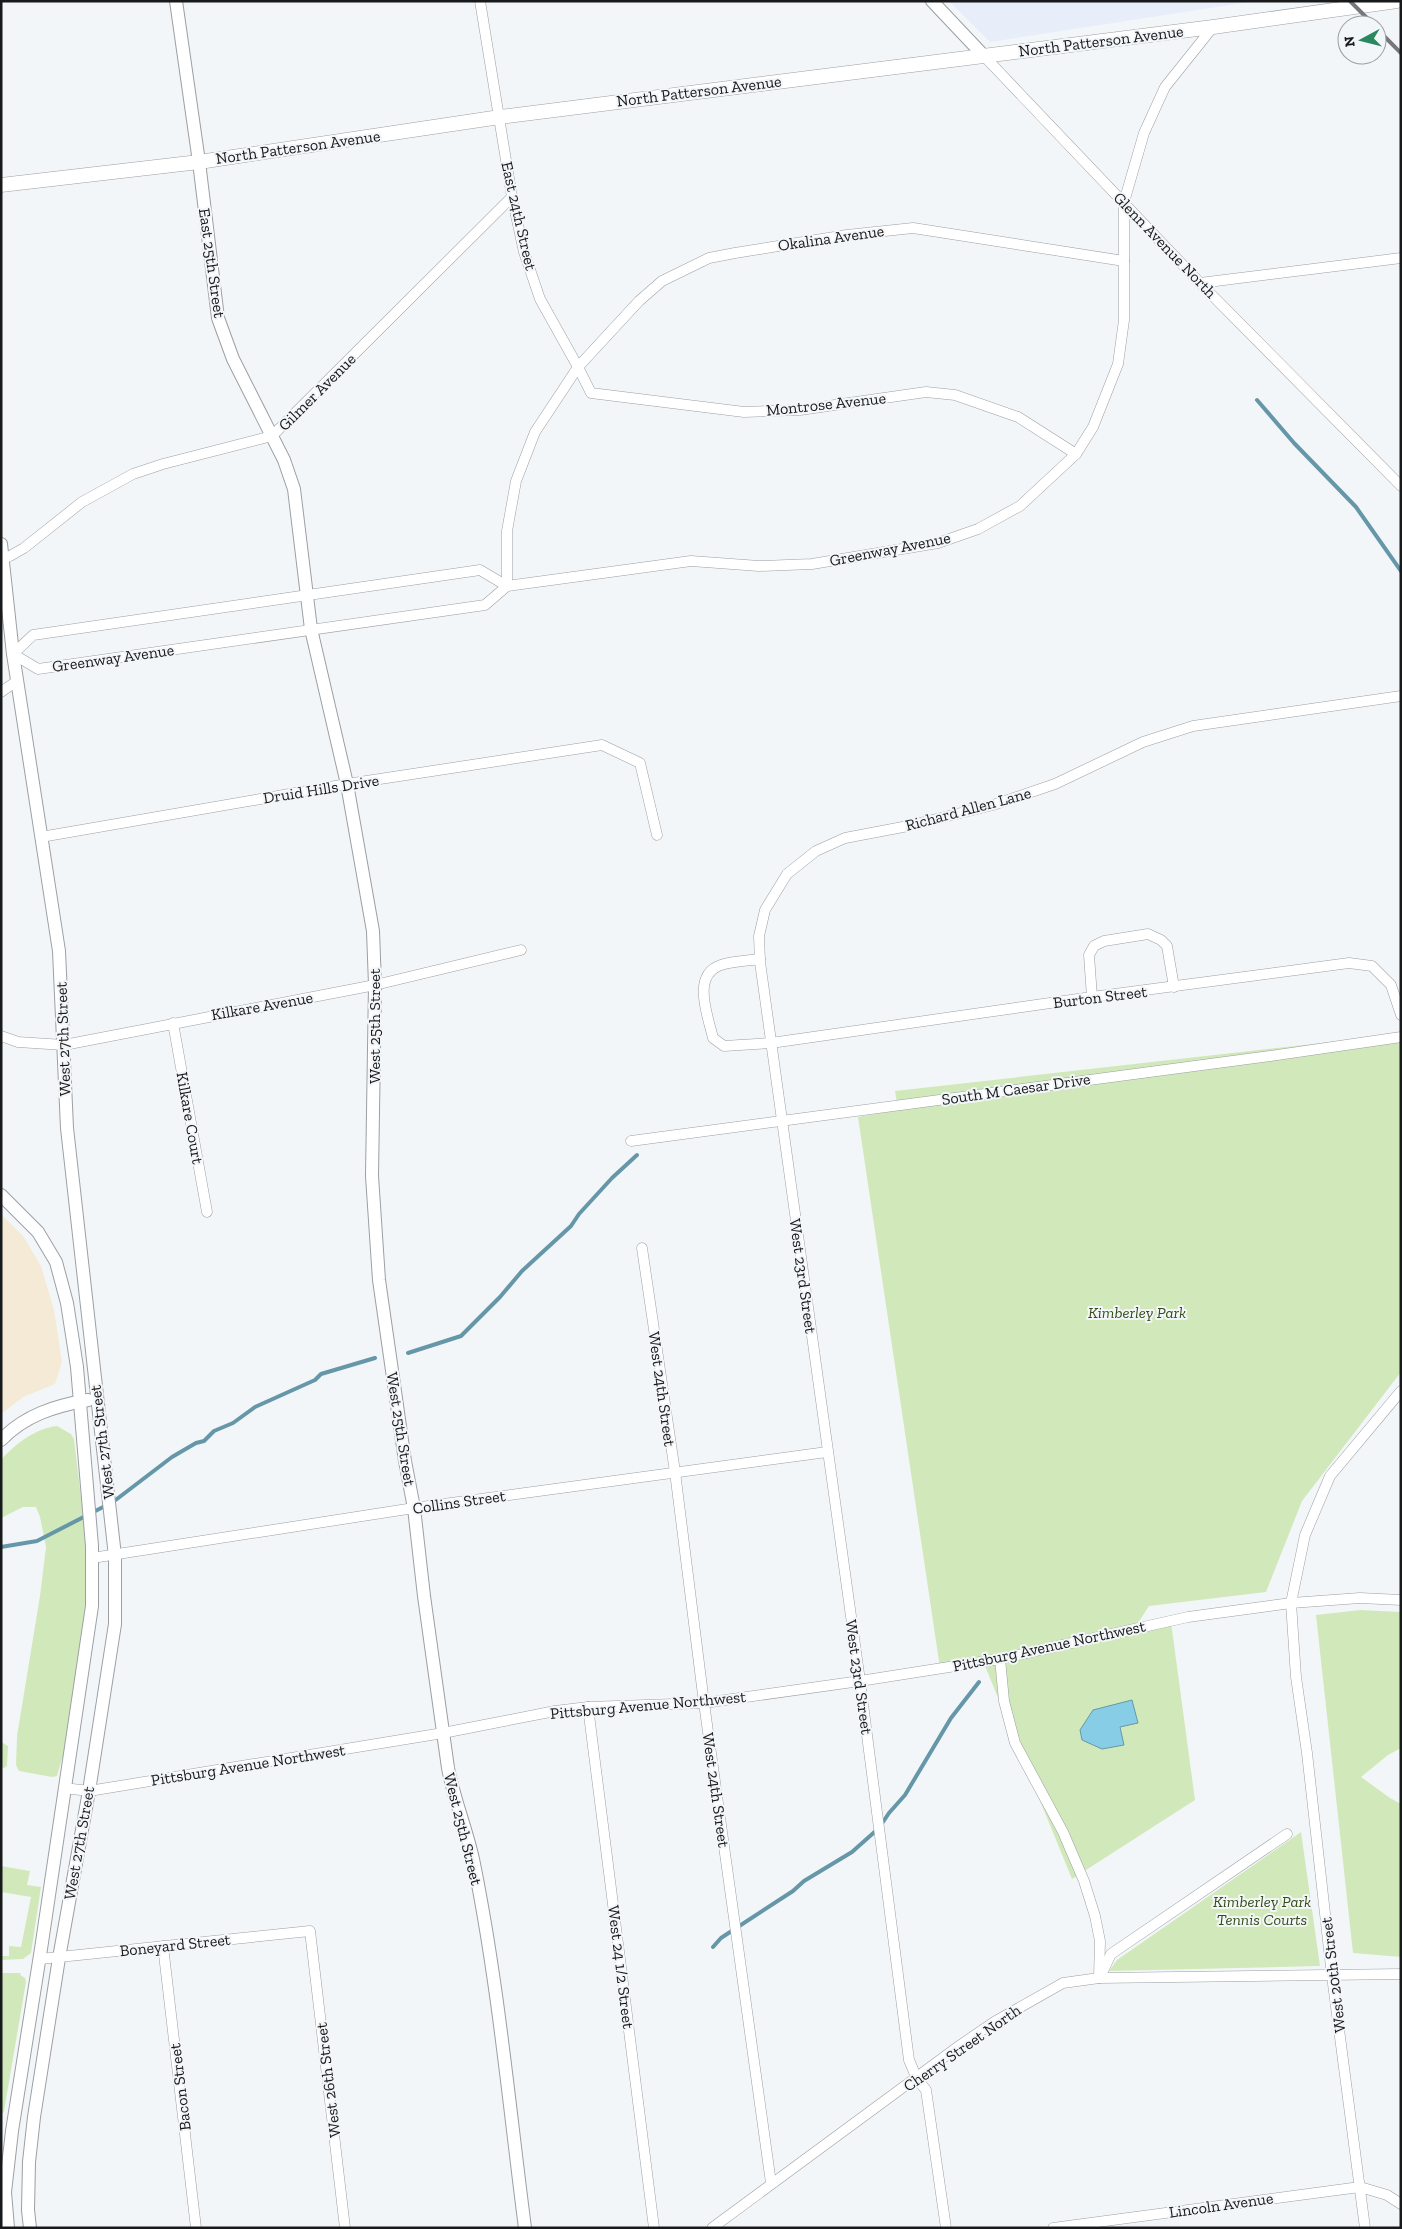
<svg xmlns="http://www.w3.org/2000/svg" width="1402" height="2229" font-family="'Zilla Slab',serif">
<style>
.commercial{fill:#f4ead5}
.built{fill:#e7eef9}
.green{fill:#d1e9ba}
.water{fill:#88cde6;stroke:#6697a9}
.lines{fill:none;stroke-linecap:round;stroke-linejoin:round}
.stream{stroke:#6697a9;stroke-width:4}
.minor-casing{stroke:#9c9fa2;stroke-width:11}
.tertiary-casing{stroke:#9c9fa2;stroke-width:14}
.secondary-casing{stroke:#9c9fa2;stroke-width:15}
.minor{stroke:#fff;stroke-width:10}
.tertiary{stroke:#fff;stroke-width:12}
.secondary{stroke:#fff;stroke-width:14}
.rail{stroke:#757779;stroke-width:4}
.labels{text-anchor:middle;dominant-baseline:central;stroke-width:4;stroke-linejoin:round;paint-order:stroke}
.street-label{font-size:16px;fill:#18191a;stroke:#f3f6f9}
.park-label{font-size:16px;font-style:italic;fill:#344d15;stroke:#f3f6f9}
</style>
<rect width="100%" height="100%" fill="#f3f6f9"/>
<path class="commercial" d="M 1,1214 L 23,1236 L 41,1266 L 54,1310 L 62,1362 L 55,1384 L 23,1397 L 1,1414 Z"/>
<path class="built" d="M 949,1 L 1256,1 L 990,42 Z"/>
<g class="green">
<path d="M 1401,1034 L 1401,1372 L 1302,1501 L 1266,1592 L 1149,1606 L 1136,1626 L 1171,1622 L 1195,1800 L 1072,1879 L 983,1661 L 940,1668 L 858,1117 L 898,1110 L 895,1091 Z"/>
<path d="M 57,1426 L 71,1434 L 74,1439 L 87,1548 L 86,1601 L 80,1651 L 63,1755 L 57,1776 L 52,1777 L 19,1771 L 16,1765 L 17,1736 L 40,1596 L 46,1547 L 40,1517 L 36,1507 L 23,1507 L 1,1518 L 1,1460 C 15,1444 36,1428 57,1426 Z"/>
<path d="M 1360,1610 L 1401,1612 L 1401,1748 L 1388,1755 L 1361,1777 L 1390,1798 L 1401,1804 L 1401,1957 L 1353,1953 L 1316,1615 Z"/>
<path d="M 1,1742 L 8,1746 L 7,1766 L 4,1768 L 1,1767 Z"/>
<path d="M 1301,1832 L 1320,1966 L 1109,1971 L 1117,1960 Z"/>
<path d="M 1,1866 L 30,1871 L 27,1885 L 41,1887 L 31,1953 L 23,1959 L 1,1960 L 1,1956 L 9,1956 L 9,1946 L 21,1947 L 31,1897 L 1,1892 Z"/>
<path d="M 1,1973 L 21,1973 L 20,1975 L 25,1978 L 26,1982 L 4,2111 L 1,2116 Z"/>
</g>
<path class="water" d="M 1132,1700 L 1138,1723 L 1120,1727 L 1124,1745 L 1102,1749 L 1082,1740 L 1080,1730 L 1093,1710 Z"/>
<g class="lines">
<g class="stream">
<path d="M 1257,400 L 1294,443 L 1356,507 L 1401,571"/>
<path d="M 408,1353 L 461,1336 L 500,1297 L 522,1271 L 571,1226 L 579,1214 L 612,1178 L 637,1155"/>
<path d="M 113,1502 L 172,1457 L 196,1443 L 204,1441 L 214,1431 L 233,1423 L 255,1407 L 315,1380 L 321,1374 L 375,1358"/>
<path d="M 1,1547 L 37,1541 L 107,1505"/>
<path d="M 713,1947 L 721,1938 L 793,1891 L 804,1881 L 852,1852 L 879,1828 L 889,1813 L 905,1795 L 951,1718 L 979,1682"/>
</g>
<g class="minor-casing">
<g id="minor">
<path d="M 480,1 L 512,197 L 524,252 L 540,299 L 578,367 L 535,432 L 516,481 L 507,531 L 507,586"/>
<path d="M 984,56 L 1200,283 L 1401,486"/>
<path d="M 1200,283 L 1401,258"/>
<path d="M 1076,454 L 1018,417 L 955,395 L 926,392 L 800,410 L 744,412 L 591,393 L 578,367 L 639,301 L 662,281 L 709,258 L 735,253 L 847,235 L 913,228 L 1124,261"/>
<path d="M 1,558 L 10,556 L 24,548 L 82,502 L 133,474 L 163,464 L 272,436 L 512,197"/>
<path d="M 507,586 L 480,570 L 33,635 L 13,654 L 38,669 L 485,605 L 507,586 L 691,561 L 759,566 L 812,564 L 938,543 L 978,529 L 1020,506 L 1076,454 L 1093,427 L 1118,364 L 1124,320 L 1124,202 L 1144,133 L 1165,87 L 1213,27"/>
<path d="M 1,692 L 17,681"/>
<path d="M 41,837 L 347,784 L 602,745 L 640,763 L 657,835"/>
<path d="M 760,959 C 747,961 733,961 721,965 C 691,975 708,1016 713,1038 L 724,1046 L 771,1043 L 1092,997 L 1349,963 L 1372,966 L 1391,985 L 1401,1015"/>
<path d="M 1092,997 L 1089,955 L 1094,946 L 1104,941 L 1148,934 L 1161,940 L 1167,946 L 1174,987"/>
<path d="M 173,1023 L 207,1212"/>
<path d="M 1,1036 L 18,1042 L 64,1045 L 375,985 L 521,950"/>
<path d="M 631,1141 L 1270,1056 L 1401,1037"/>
<path d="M 642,1248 L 675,1472 L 704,1703 L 771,2183"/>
<path d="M 92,1558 L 414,1508 L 827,1452"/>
<path d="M 1000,1659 L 1004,1701 L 1015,1743 L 1063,1832 L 1084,1881 L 1095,1916 L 1100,1941 L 1099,1978"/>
<path d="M 588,1707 L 654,2228"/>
<path d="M 64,1788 L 89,1791 L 443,1733 L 555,1711 L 588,1707 L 704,1703 L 860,1681 L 1000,1659 L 1188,1617 L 1291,1603 L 1360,1598 L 1401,1600"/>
<path d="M 163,1946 L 196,2228"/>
<path d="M 40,1959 L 310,1931 L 345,2228"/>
<path d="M 1101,1975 L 1111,1954 L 1287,1834"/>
<path d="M 712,2228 L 959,2046 L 994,2022 L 1063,1983 L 1099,1978 L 1401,1974"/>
<path d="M 946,2228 L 926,2090 L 917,2079 L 909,2060 L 860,1681 L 760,962 L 759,936 L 765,910 L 787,874 L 816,851 L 845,838 L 908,826 L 993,805 L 1055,784 L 1143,742 L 1193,726 L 1401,696"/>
<path d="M 1053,2228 L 1360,2187 L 1387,2195 L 1401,2204"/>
<path d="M 1365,2228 L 1332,1976 L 1307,1753 L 1296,1677 L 1291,1603 L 1305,1535 L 1330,1476 L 1401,1391"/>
</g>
</g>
<g class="tertiary-casing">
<g id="tertiary">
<path d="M 176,1 L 199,162 L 218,318 L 233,359 L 284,460 L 294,489 L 311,629 L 347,784 L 373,931 L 375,985 L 372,1176 L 379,1280 L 405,1461 L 414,1508 L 424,1596 L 448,1768 C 454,1799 466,1828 473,1859 C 498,1981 509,2105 525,2228"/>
<path d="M 932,1 L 984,56"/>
<path d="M 1,544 L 13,654 L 59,951 L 67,1128 L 115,1556 L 115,1624 L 89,1791 L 59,1958 L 34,2117 L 29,2162 L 28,2210 L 30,2228"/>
<path d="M 1,1195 L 38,1232 L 56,1262 L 67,1303 L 77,1367 L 92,1546 L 92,1606 L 41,1949 L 12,2131 L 5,2192 L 8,2228"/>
<path d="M 1,1440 C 25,1415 55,1406 88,1400"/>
</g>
</g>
<g class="secondary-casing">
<path id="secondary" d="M 1,185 L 199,162 L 500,117 L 1213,27 L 1397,1"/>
</g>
<use href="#minor" class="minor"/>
<use href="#tertiary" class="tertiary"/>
<use href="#secondary" class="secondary"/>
<g class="rail">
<path d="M 1350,1 L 1374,25"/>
<path d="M 1377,29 L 1401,53"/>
</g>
</g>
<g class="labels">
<g class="street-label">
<text transform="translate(1101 41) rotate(-7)">North Patterson Avenue</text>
<text transform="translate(699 91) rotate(-7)">North Patterson Avenue</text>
<text transform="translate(298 147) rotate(-8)">North Patterson Avenue</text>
<text transform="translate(519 216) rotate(77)">East 24th Street</text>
<text transform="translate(831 238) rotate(-8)">Okalina Avenue</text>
<text transform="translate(1165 245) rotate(46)">Glenn Avenue North</text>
<text transform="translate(212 263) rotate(82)">East 25th Street</text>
<text transform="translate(317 392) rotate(-45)">Gilmer Avenue</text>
<text transform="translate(826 404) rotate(-6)">Montrose Avenue</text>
<text transform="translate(890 549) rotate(-11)">Greenway Avenue</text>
<text transform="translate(113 658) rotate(-8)">Greenway Avenue</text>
<text transform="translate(321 789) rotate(-9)">Druid Hills Drive</text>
<text transform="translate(968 809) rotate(-15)">Richard Allen Lane</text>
<text transform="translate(1100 997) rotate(-7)">Burton Street</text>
<text transform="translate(262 1006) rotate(-10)">Kilkare Avenue</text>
<text transform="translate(374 1026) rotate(-90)">West 25th Street</text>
<text transform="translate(63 1039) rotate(-92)">West 27th Street</text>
<text transform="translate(1016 1089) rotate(-8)">South M Caesar Drive</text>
<text transform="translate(190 1118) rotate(80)">Kilkare Court</text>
<text transform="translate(803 1276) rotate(82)">West 23rd Street</text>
<text transform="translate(662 1389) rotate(82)">West 24th Street</text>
<text transform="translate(401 1429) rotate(81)">West 25th Street</text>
<text transform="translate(102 1442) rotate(-97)">West 27th Street</text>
<text transform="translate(459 1502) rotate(-8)">Collins Street</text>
<text transform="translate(1049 1646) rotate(-12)">Pittsburg Avenue Northwest</text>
<text transform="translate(859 1677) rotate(82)">West 23rd Street</text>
<text transform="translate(648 1705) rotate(-5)">Pittsburg Avenue Northwest</text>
<text transform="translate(248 1765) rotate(-9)">Pittsburg Avenue Northwest</text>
<text transform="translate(716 1790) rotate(82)">West 24th Street</text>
<text transform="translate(463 1829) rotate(76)">West 25th Street</text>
<text transform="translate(79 1843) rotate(-80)">West 27th Street</text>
<text transform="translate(175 1945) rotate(-6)">Boneyard Street</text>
<text transform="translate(621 1967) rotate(83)">West 24 1/2 Street</text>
<text transform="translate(1333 1975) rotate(-97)">West 20th Street</text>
<text transform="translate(962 2048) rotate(-35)">Cherry Street North</text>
<text transform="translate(328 2080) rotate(-97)">West 26th Street</text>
<text transform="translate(180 2087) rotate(-97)">Bacon Street</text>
<text transform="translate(1221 2205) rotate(-8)">Lincoln Avenue</text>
</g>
<g class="park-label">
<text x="1137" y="1312">Kimberley Park</text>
<text x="1262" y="1901">Kimberley Park<tspan x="1262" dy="18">Tennis Courts</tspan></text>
</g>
</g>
<rect width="1402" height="2229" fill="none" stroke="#18191a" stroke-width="5"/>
<g transform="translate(1362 40) rotate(263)"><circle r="24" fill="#f3f6f9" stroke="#9b9ea0"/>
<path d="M0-4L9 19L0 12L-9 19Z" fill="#29885f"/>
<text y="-8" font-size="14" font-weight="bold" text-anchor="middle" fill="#18191a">N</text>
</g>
</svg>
